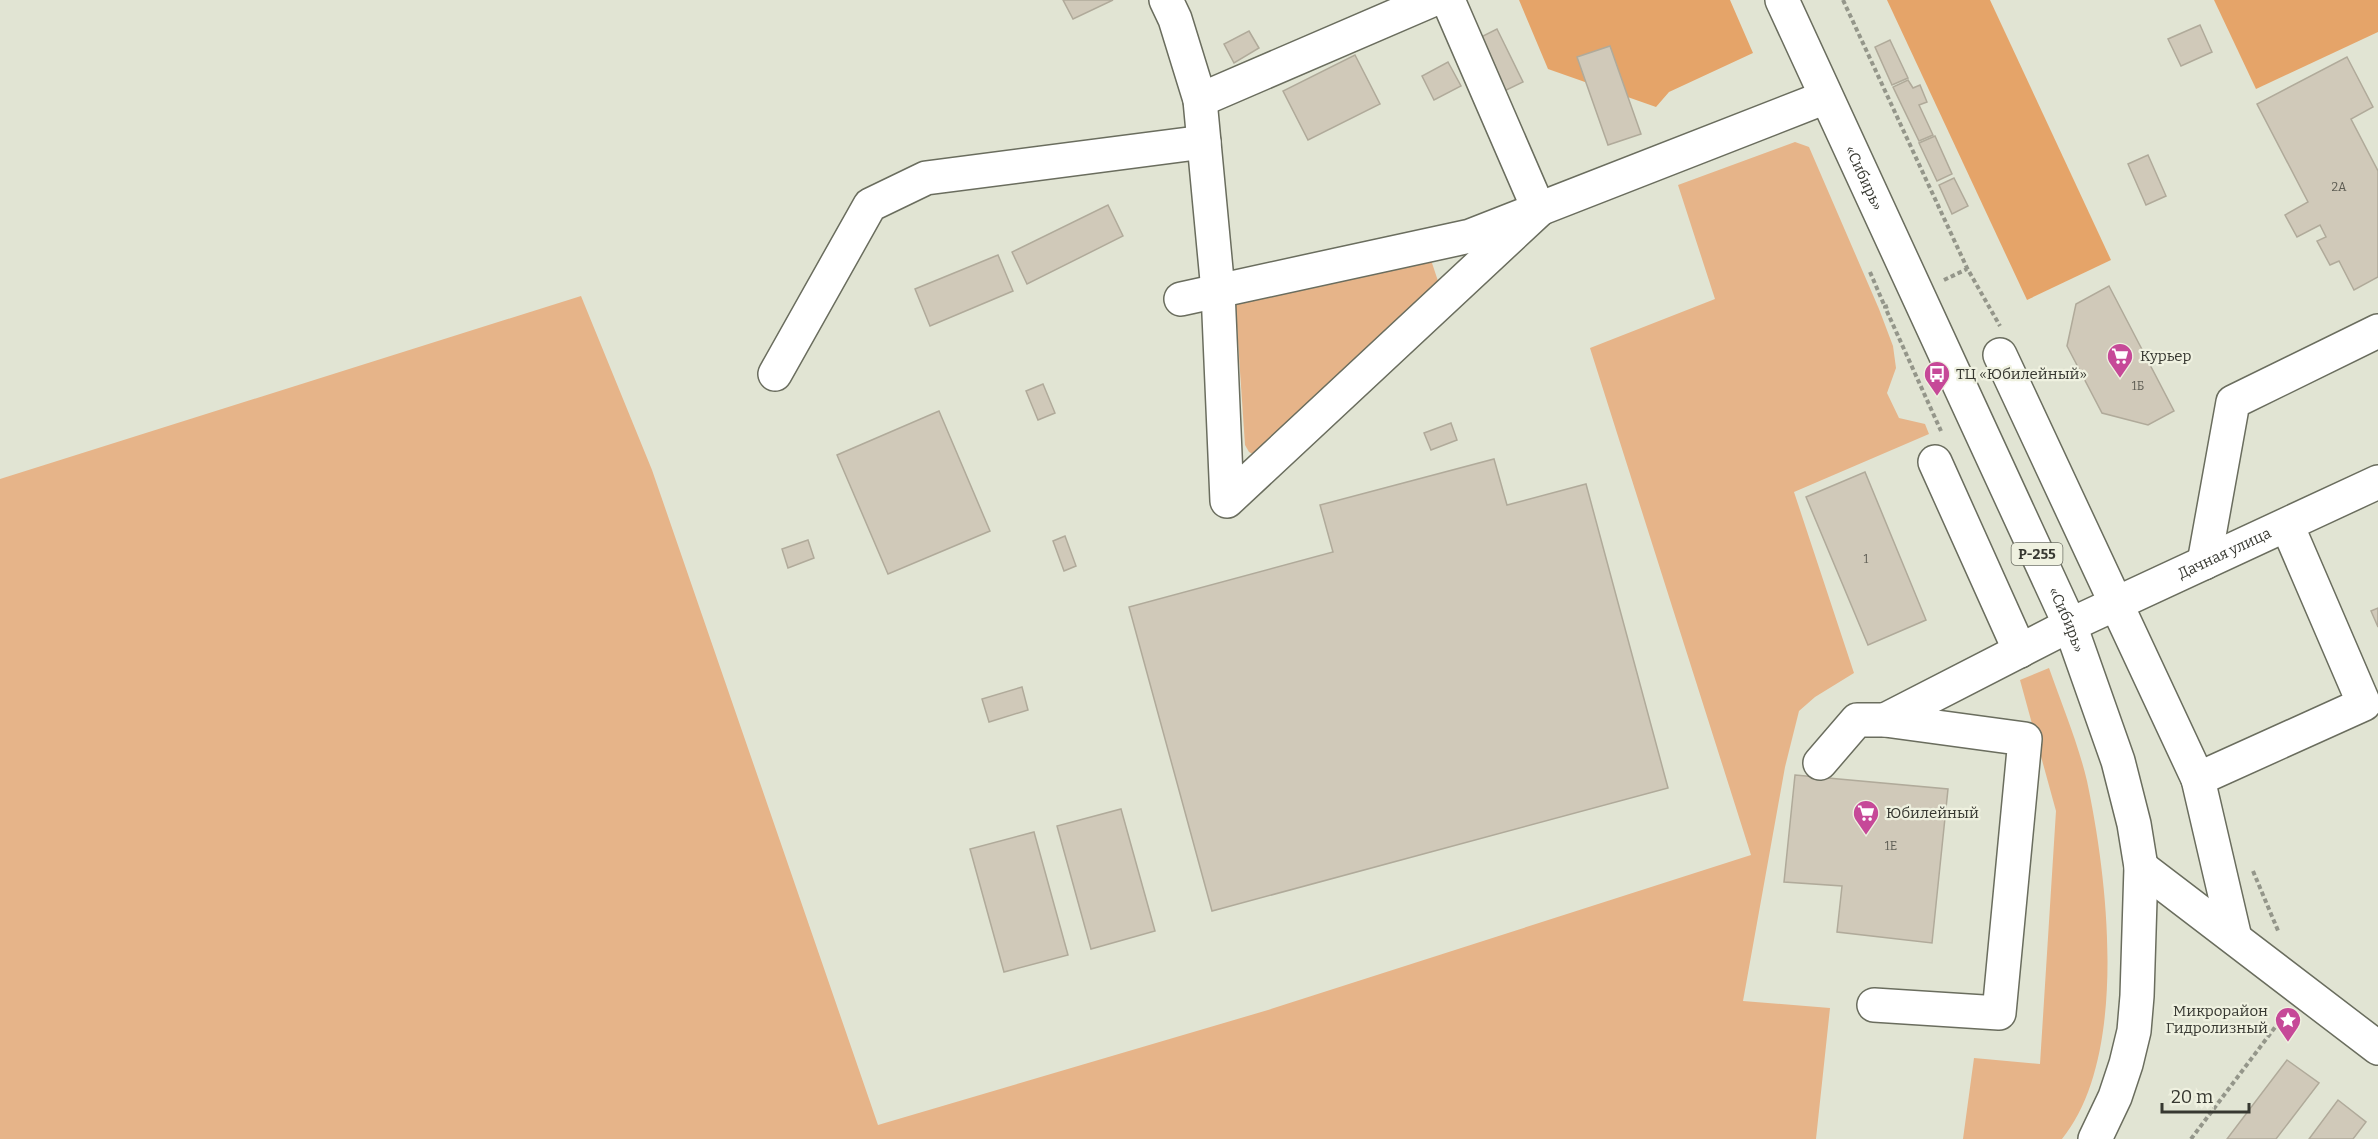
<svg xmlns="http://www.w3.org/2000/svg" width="2378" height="1139" font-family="Bitter,serif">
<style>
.green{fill:#e6b489}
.forest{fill:#e5a469}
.building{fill:#d0c9b9;stroke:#b0aa9a;stroke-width:1.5}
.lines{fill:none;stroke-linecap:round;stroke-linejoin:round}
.minor-casing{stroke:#6a6d5e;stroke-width:36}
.highway-casing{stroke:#6a6d5e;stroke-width:36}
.path{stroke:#94968a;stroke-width:4;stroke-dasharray:4.5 3;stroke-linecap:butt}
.minor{stroke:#fff;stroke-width:33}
.highway{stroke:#fff;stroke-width:33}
.labels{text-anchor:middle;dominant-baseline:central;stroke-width:4.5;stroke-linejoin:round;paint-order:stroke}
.number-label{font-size:12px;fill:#5d5c53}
.shield{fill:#eff1e0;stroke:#6e7066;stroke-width:1.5}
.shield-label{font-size:14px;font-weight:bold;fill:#373831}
.street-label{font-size:15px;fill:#373831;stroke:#eff1e0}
.poi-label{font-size:15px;fill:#373831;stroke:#eff1e0;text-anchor:start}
</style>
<rect width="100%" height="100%" fill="#e1e4d3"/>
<g class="green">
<path d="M 1795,142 L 1809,147 L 1879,309 L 1893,346 L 1896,368 L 1887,393 L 1899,418 L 1925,424 L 1929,434 L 1794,492 L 1854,673 L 1815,697 L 1799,711 L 1785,767 L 1743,1001 L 1830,1008 L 1816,1139 L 0,1139 L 0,479 L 581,296 L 652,470 L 878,1125 L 1268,1010 L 1751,855 L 1590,348 L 1715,299 L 1678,185 Z"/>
<path d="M 1428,251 L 1441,290 L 1258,457 L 1249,452 L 1245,445 L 1235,297 Z"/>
<path d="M 2049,668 C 2062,705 2078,743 2087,781 C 2108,880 2129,1056 2062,1139 L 1963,1139 L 1974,1058 L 2040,1064 L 2056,811 L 2020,680 Z"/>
</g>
<g class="forest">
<path d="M 1519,0 L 1730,0 L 1753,53 L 1669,92 L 1656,107 L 1548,69 Z"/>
<path d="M 1887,0 L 1990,0 L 2111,260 L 2027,300 Z"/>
<path d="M 2214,0 L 2378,0 L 2378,32 L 2256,89 Z"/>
</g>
<g class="building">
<path d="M 1063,0 L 1113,0 L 1073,19 Z"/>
<path d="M 2200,25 L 2212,52 L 2181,66 L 2168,39 Z"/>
<path d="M 1497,29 L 1523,82 L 1494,96 L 1469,43 Z"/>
<path d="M 1249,31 L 1259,48 L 1234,63 L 1224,44 Z"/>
<path d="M 1890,40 L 1908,78 L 1892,85 L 1875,47 Z"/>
<path d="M 1610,46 L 1641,134 L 1608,145 L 1577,57 Z"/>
<path d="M 1355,55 L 1380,104 L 1308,140 L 1283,91 Z"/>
<path d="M 2347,57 L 2373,107 L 2351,119 L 2378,171 L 2378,277 L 2354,290 L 2339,261 L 2330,265 L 2317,241 L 2326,237 L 2320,225 L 2297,237 L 2285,215 L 2308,202 L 2257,104 Z"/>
<path d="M 1448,62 L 1461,86 L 1434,100 L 1422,76 Z"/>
<path d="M 1908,80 L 1913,88 L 1920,85 L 1927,102 L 1919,105 L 1933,135 L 1919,141 L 1893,87 Z"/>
<path d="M 1935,136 L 1952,174 L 1937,181 L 1919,143 Z"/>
<path d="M 2148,155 L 2166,196 L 2146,205 L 2128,164 Z"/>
<path d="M 1954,178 L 1968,206 L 1952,214 L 1939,185 Z"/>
<path d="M 1108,205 L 1123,236 L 1027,284 L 1012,252 Z"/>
<path d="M 998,255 L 1013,291 L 930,326 L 915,289 Z"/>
<path d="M 2109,286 L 2174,411 L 2148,425 L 2102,413 L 2067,346 L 2076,304 Z"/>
<path d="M 1043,384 L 1055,413 L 1038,420 L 1026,391 Z"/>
<path d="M 939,411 L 990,531 L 888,574 L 837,455 Z"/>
<path d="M 1451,423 L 1457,440 L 1431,450 L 1424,433 Z"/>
<path d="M 1494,459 L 1507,505 L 1586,484 L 1668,788 L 1212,911 L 1129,607 L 1333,552 L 1320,505 Z"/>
<path d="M 1865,472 L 1926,620 L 1868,645 L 1806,497 Z"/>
<path d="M 1065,536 L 1076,566 L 1064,571 L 1053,541 Z"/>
<path d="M 808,540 L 814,558 L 788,568 L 782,549 Z"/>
<path d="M 2378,608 L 2378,627 L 2371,611 Z"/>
<path d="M 1022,687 L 1028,710 L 989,722 L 982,699 Z"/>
<path d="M 1795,775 L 1948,789 L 1932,943 L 1837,932 L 1842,886 L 1784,882 Z"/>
<path d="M 1121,809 L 1155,931 L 1091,949 L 1057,826 Z"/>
<path d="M 1034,832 L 1068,955 L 1004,972 L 970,849 Z"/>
<path d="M 2287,1060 L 2319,1083 L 2276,1139 L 2227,1139 Z"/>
<path d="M 2338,1100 L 2366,1122 L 2353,1139 L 2309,1139 Z"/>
</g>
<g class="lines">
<g class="minor-casing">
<g id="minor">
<path d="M 1166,0 L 1175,19 L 1200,100 L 1218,291 L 1227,501 L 1539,210 L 1448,0"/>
<path d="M 1200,100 L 1432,0"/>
<path d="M 1181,299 L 1470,236 L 1826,97"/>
<path d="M 2000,355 L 2198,779"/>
<path d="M 775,374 L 870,205 L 926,178 L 1204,142"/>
<path d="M 1935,462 L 2020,651"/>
<path d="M 2204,563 L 2233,402 L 2378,331"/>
<path d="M 1820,763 L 1857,720 L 1885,720"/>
<path d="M 2141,867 L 2378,1048"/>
<path d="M 2235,938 L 2198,779 L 2364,704 L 2287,525"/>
<path id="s1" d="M 1874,1005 L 1999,1013 L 2025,739 L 1885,720 L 2070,625 L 2378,482"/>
</g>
</g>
<g class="highway-casing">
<g id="highway">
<path id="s2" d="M 1782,0 L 2070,625 L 2118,761 L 2134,824 L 2141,867 L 2137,996 L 2134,1031 L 2126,1064 L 2115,1097 L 2095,1139"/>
</g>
</g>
<g class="path">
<path d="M 1843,0 L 1967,268 L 2000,326"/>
<path d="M 1870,272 L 1885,307"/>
<path d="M 1944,280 L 1967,269"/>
<path d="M 1888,306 L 1885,307 L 1941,431"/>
<path d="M 2253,871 L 2279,933"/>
<path d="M 2191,1139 L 2285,1014"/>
</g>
<use href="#minor" class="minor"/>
<use href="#highway" class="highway"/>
</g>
<defs>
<g id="supermarket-pin" transform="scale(1.35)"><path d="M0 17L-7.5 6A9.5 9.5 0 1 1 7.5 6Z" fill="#c64998" stroke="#eff1e0"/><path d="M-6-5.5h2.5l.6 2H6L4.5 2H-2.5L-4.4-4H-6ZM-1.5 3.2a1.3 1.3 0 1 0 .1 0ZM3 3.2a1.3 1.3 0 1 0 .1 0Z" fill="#fff"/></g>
<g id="bus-pin" transform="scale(1.35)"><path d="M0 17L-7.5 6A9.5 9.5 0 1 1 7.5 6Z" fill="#c64998" stroke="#eff1e0"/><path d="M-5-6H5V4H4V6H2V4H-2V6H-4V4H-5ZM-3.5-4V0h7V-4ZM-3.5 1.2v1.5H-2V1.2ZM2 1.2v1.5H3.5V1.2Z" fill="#fff"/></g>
<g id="sight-pin" transform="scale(1.35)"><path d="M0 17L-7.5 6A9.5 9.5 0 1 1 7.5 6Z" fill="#c64998" stroke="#eff1e0"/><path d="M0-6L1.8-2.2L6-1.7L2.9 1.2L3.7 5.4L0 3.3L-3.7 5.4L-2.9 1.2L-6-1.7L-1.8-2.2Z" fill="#fff"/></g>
</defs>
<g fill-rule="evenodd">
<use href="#supermarket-pin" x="2120" y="356"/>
<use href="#bus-pin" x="1937" y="374"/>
<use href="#supermarket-pin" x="1866" y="813"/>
<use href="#sight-pin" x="2288" y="1020"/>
</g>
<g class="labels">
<g class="number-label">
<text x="2339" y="187">2А</text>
<text x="2138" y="386">1Б</text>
<text x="1866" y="559">1</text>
<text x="1891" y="846">1Е</text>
</g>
<rect class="shield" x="2011.5" y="543" width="51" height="22" rx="4.5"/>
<g class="shield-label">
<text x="2037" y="554">Р-255</text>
</g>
<g class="street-label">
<text stroke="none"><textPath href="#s2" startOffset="196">«Сибирь»</textPath></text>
<text stroke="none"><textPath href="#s1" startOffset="920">Дачная улица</textPath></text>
<text stroke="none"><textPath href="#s2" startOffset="682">«Сибирь»</textPath></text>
</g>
<g class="poi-label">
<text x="2140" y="356">Курьер</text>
<text x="1956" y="374">ТЦ «Юбилейный»</text>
<text x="1886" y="813">Юбилейный</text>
<text x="2268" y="1011" text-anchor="end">Микрорайон<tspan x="2268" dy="17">Гидролизный</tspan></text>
</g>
</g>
<path d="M2162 1103v9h87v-9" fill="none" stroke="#373831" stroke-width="3"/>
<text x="2171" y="1103" font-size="18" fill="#373831" stroke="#eff1e0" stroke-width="4.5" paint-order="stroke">20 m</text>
</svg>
